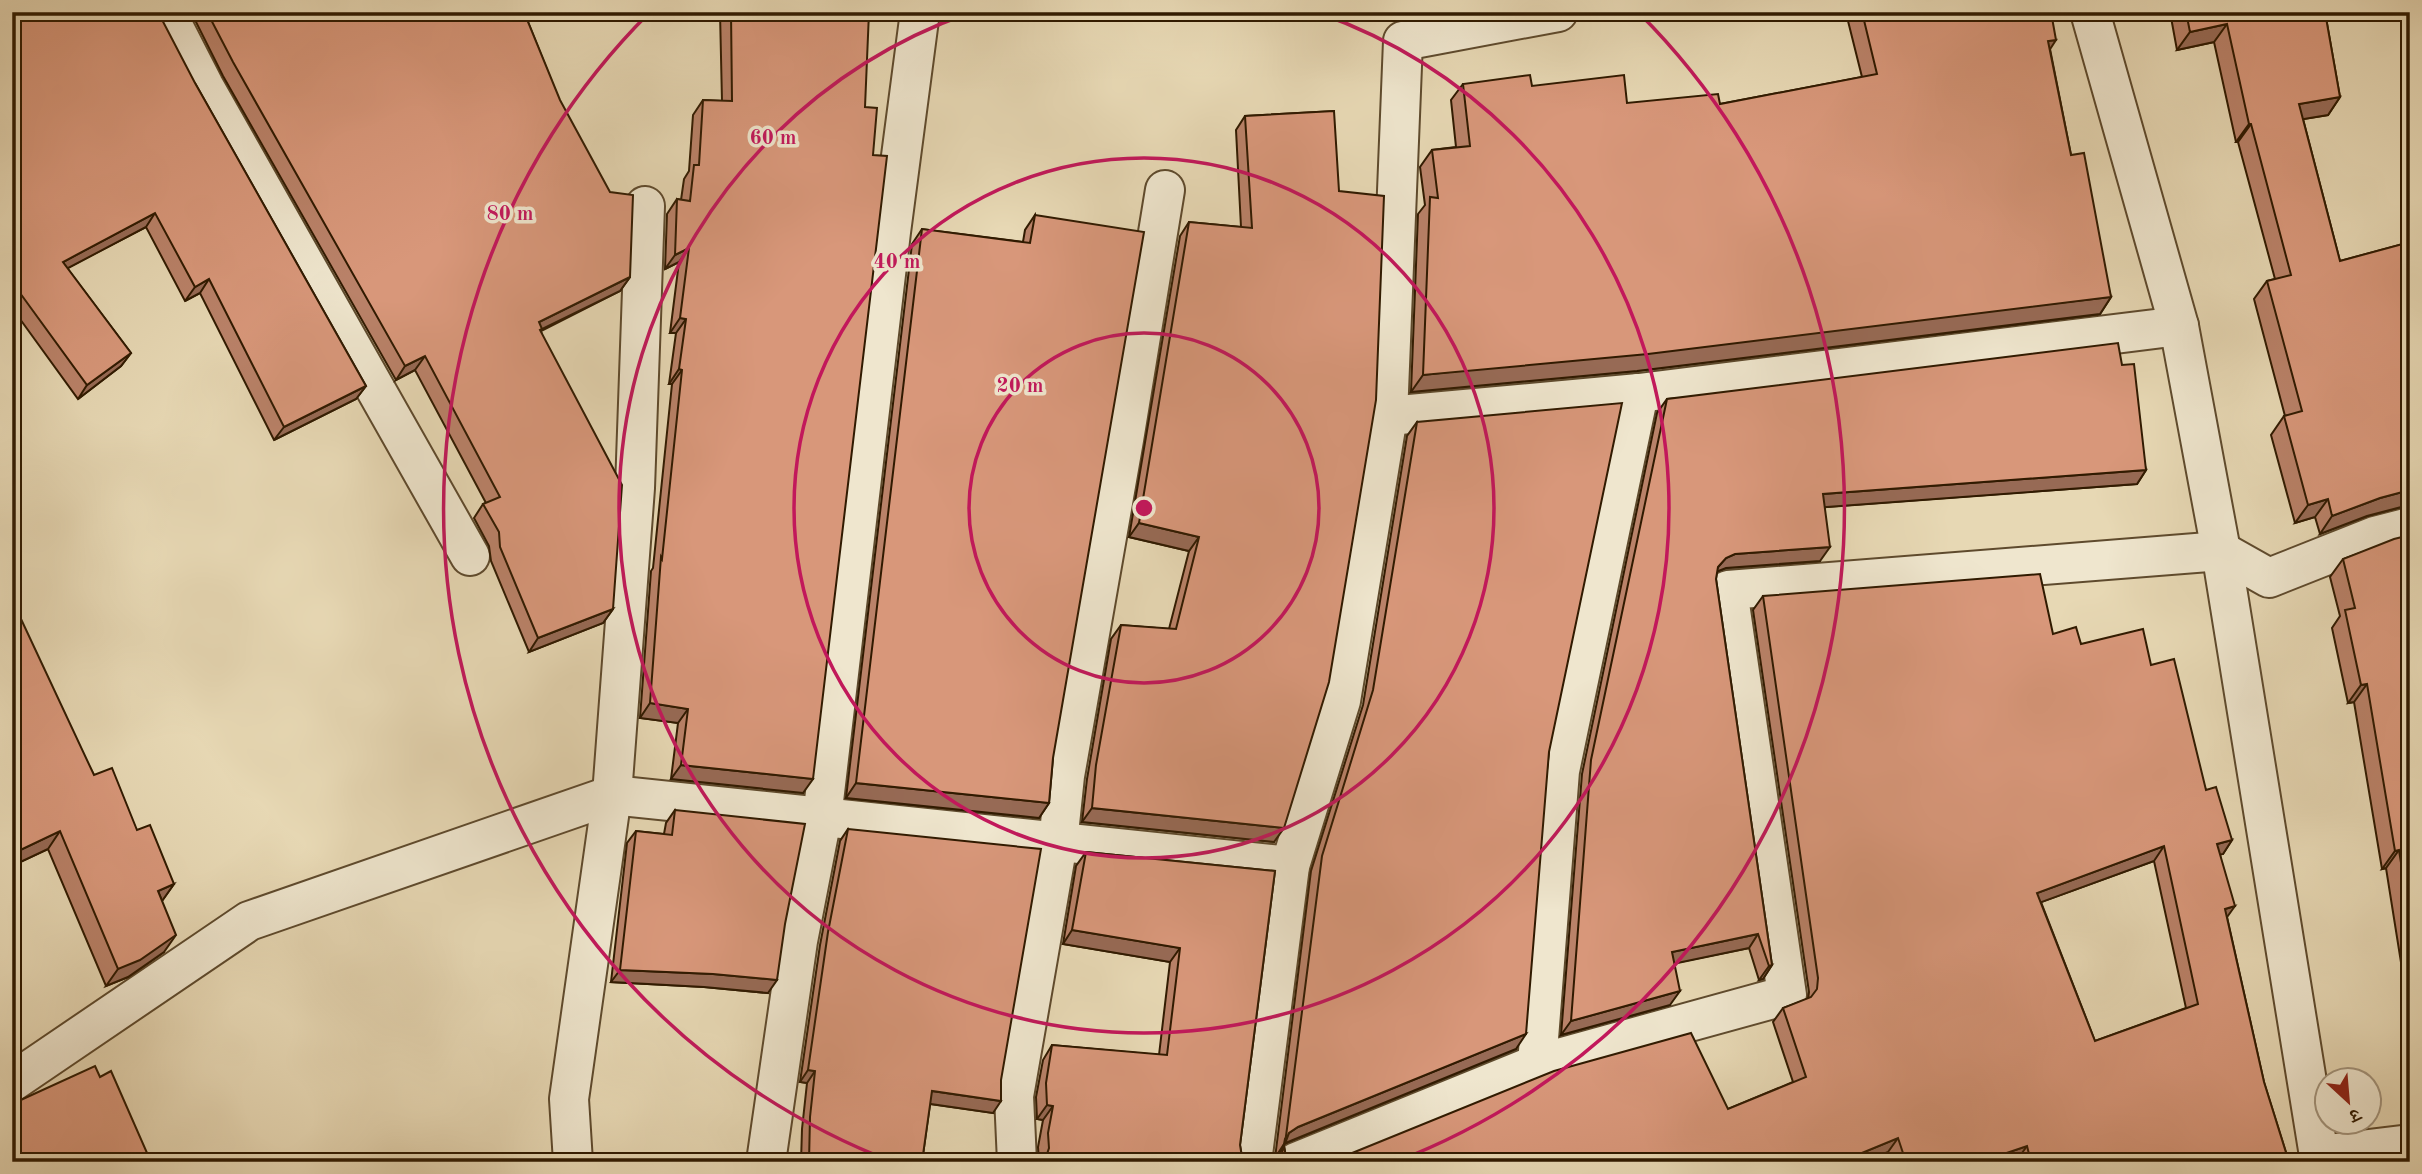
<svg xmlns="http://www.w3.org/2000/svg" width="2422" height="1174" font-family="'Old Standard TT','Noto Serif Devanagari',serif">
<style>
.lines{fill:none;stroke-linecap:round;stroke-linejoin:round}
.minor-casing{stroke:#5e4a2d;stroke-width:42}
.tertiary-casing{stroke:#5e4a2d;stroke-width:42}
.minor{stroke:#efe6ce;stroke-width:38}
.tertiary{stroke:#efe6ce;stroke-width:38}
.wall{fill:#ba8269;stroke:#301a00;stroke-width:2;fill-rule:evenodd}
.shaded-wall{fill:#976a55;stroke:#301a00;stroke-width:2}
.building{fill:#d8977a;stroke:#301a00;stroke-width:2;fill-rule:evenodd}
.ring{fill:none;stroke:#c2185b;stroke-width:3.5}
.centre{fill:#c2185b;stroke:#efe6ce;stroke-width:3.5}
.ring-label{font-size:21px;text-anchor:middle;font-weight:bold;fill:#c2185b;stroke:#efe6ce;stroke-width:7;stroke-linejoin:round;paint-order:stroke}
</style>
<rect width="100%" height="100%" fill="#e7d8b4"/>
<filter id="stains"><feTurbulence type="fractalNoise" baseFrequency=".00286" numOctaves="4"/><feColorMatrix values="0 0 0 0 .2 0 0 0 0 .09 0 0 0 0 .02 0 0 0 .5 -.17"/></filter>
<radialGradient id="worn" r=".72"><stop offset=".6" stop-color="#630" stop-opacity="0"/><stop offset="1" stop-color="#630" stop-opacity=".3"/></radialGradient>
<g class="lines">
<g class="minor-casing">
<g id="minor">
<path d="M 166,12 L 204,86 L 470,556"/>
<path d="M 1388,416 L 1639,393 L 2179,326"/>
<path d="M 1537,1064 L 1560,771 L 1639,393"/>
<path d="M 12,1082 L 249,921 L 612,795 L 1290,866"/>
<path d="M 2319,1155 L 2410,1144"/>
<path d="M 573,1162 L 569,1099 L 612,795 L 635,488 L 645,206"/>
<path d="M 766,1162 L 798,941 L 822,818 L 891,232 L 920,12"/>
<path d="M 1017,1162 L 1014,1096 L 1058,843 L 1065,776 L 1124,440 L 1165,190"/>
<path d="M 1252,1162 L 1290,866 L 1341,701 L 1388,416 L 1403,41 L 1558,12"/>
<path d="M 1296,1162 L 1537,1064 L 1787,995 L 1728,590 L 2221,551 L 2269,578 L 2375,536 L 2410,527"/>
</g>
</g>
<g class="tertiary-casing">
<path id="tertiary" d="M 2090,12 L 2179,326 L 2221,551 L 2320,1162"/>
</g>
<use href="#minor" class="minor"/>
<use href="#tertiary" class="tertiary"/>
</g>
<g class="wall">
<path d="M 12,12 L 195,83 L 366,386 L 356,399 L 274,440 L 200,293 L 185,301 L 146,227 L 67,268 L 131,353 L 121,366 L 78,399 L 12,308 Z"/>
<path d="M 191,12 L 524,12 L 630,277 L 620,291 L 541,331 L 613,609 L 603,623 L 529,652 L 491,561 L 489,546 L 474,518 L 483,504 L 486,503 L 415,370 L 396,380 L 223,76 Z"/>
<path d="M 720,12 L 869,12 L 803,793 L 671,779 L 678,723 L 640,718 L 651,571 L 653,568 L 672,384 L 669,384 L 676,333 L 670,333 L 679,262 L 665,269 L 667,214 L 677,199 L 681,200 L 684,179 L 689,171 L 693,115 L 703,100 L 722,101 Z"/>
<path d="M 1851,12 L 2051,12 L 2050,49 L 2071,155 L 2111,297 L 2100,314 L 1637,371 L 1411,392 L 1418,214 L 1425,205 L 1420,167 L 1432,150 L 1456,147 L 1451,100 L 1463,84 L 1532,86 L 1627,103 L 1720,104 L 1862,77 L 1847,17 Z"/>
<path d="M 2170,12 L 2325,12 L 2340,97 L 2328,115 L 2303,119 L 2340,261 L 2410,242 L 2410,506 L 2405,506 L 2367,516 L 2320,534 L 2315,517 L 2295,523 L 2271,435 L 2284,416 L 2285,416 L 2254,299 L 2267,281 L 2275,279 L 2238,142 L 2236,142 L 2214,42 L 2177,50 Z"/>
<path d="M 1334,111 L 1274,842 L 1082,822 L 1087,779 L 1111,639 L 1121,625 L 1169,629 L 1189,551 L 1129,537 L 1180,236 L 1189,222 L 1241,227 L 1236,130 L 1245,116 Z"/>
<path d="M 1035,215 L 1053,758 L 1049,803 L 1039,818 L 846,798 L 912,244 L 922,229 L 1023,242 L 1025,230 Z"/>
<path d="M 2122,365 L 2146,470 L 2137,484 L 1825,507 L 1820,561 L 1726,568 L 1717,571 L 1716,579 L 1772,965 L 1763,979 L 1759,980 L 1749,948 L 1675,963 L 1670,1005 L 1561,1035 L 1582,774 L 1657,413 L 1667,399 Z"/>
<path d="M 1417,422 L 1549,752 L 1516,1049 L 1288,1142 L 1284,1144 L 1275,1158 L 1311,871 L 1363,705 L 1407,436 Z"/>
<path d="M 2410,535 L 2410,1019 L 2386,868 L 2382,869 L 2354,702 L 2348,703 L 2332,628 L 2340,616 L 2330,577 L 2343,559 Z"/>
<path d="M 1763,596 L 2053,634 L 2081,644 L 2151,665 L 2206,790 L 2232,840 L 2223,854 L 2220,854 L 2227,917 L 2264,1082 L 2289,1162 L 2017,1162 L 2017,1160 L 2012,1162 L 1891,1162 L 1888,1152 L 1864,1162 L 1330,1162 L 1728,1109 L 1793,1082 L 1773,1022 L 1783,1008 L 1808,999 L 1809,992 L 1753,610 ZM 2154,861 L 2186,1008 L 2095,1041 L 2041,902 Z"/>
<path d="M 12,623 L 94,775 L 137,830 L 174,884 L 162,901 L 164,952 L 128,977 L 106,986 L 48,849 L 12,866 Z"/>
<path d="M 675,810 L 768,993 L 704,987 L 611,982 L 627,843 L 636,831 L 664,834 L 666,823 Z"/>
<path d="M 848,829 L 993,1113 L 930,1104 L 922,1162 L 801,1162 L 802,1129 L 807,1083 L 800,1082 L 820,945 L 840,841 Z"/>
<path d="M 1086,852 L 1275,871 L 1240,1145 L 1242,1157 L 1246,1162 L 1039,1162 L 1038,1147 L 1043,1120 L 1037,1119 L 1036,1097 L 1043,1060 L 1052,1045 L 1159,1055 L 1170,962 L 1063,944 L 1076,866 Z"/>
<path d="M 1284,1146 L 1286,1157 L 1290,1162 L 1274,1162 Z"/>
</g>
<g class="shaded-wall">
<path d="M 2227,24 L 2214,42 L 2177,50 L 2190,32 Z"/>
<path d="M 2056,40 L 2045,57 L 2048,41 Z"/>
<path d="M 2340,97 L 2328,115 L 2286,122 L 2299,104 Z"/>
<path d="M 2249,124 L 2251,124 L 2238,142 L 2236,142 Z"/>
<path d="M 155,213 L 146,227 L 53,276 L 63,262 Z"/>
<path d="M 689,248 L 679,262 L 665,269 L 675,255 Z"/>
<path d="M 630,277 L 620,291 L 542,329 L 533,342 L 539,322 Z"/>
<path d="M 209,279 L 200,293 L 185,301 L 195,287 Z"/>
<path d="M 2111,297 L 2100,314 L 1637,371 L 1411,392 L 1423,375 Z"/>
<path d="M 680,318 L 686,319 L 676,333 L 670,333 Z"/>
<path d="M 131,353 L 121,366 L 78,399 L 87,385 Z"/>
<path d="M 425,356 L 415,370 L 396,380 L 405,366 Z"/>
<path d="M 679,369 L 682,370 L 672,384 L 669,384 Z"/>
<path d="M 366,386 L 356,399 L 274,440 L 284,427 Z"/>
<path d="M 2146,470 L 2137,484 L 1813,508 L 1823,494 Z"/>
<path d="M 2410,490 L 2410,506 L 2405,506 L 2367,516 L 2320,534 L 2332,516 L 2380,498 Z"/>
<path d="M 2328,499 L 2315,517 L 2295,523 L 2308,505 Z"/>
<path d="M 1139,523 L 1199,537 L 1189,551 L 1129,537 Z"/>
<path d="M 1830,547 L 1820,561 L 1726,568 L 1716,572 L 1718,567 L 1726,558 L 1735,554 Z"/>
<path d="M 613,609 L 603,623 L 529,652 L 538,638 Z"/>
<path d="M 2367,684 L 2354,702 L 2348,703 L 2361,685 Z"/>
<path d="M 650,703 L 688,709 L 678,723 L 640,718 Z"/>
<path d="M 681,765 L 813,779 L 803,793 L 671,779 Z"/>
<path d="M 856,783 L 1049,803 L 1039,818 L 846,798 Z"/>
<path d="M 1092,808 L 1284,828 L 1274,842 L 1082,822 Z"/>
<path d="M 60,831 L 48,849 L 12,866 L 12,854 Z"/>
<path d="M 2232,840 L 2223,854 L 2207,858 L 2217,844 Z"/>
<path d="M 2164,846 L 2154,861 L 2028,907 L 2037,893 Z"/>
<path d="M 2399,850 L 2386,868 L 2382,869 L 2395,851 Z"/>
<path d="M 174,884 L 162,901 L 158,891 Z"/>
<path d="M 2235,906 L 2225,920 L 2225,909 Z"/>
<path d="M 1072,930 L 1180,948 L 1170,962 L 1063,944 Z"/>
<path d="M 1758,934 L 1749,948 L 1663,966 L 1672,952 Z"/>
<path d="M 176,935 L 164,952 L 128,977 L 106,986 L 118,969 Z"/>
<path d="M 1772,965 L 1763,979 L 1759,980 L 1769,966 Z"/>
<path d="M 620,970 L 713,974 L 777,980 L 768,993 L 704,987 L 611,982 Z"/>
<path d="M 1680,991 L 1670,1005 L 1561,1035 L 1571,1021 Z"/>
<path d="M 1526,1034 L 1516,1049 L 1288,1142 L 1284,1144 L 1285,1139 L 1289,1133 L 1298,1127 Z"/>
<path d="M 808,1070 L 815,1071 L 807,1083 L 800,1082 Z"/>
<path d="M 932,1091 L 1001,1101 L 993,1113 L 924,1103 Z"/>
<path d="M 1047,1105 L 1053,1106 L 1043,1120 L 1037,1119 Z"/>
<path d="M 1898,1138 L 1888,1152 L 1864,1162 L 1840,1162 Z"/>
<path d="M 2027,1146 L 2017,1160 L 2012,1162 L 1980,1162 Z"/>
</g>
<g class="building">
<path d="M 12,12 L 158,12 L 195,83 L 366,386 L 284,427 L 209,279 L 195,287 L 155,213 L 63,262 L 131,353 L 87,385 L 12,282 Z"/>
<path d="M 207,12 L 524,12 L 560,100 L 610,192 L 633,195 L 630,277 L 539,322 L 542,329 L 540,330 L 622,485 L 613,609 L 538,638 L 500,547 L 499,532 L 483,504 L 500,497 L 425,356 L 405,366 L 233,62 Z"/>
<path d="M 731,12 L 869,12 L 865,107 L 877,108 L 873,155 L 887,156 L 813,779 L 681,765 L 688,709 L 650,703 L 661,557 L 662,559 L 682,370 L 679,369 L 686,319 L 680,318 L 689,248 L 675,255 L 677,199 L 690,201 L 694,165 L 699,165 L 703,100 L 732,101 Z"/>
<path d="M 1862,12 L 2051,12 L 2056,40 L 2048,41 L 2071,155 L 2084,153 L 2111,297 L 1648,354 L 1423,375 L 1430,197 L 1438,198 L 1432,150 L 1470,146 L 1463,84 L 1530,75 L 1532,86 L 1624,75 L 1627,103 L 1718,94 L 1720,104 L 1877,74 Z"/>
<path d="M 2186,12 L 2325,12 L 2340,97 L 2299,104 L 2340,261 L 2410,242 L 2410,490 L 2380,498 L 2332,516 L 2328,499 L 2308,505 L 2284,416 L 2302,411 L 2267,281 L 2291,275 L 2251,124 L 2249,124 L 2227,24 L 2190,32 Z"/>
<path d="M 1334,111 L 1339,191 L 1384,196 L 1376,400 L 1329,682 L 1284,828 L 1092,808 L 1096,765 L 1121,625 L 1176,629 L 1199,537 L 1139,523 L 1189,222 L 1252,228 L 1245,116 Z"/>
<path d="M 1035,215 L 1144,232 L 1053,758 L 1049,803 L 856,783 L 922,229 L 1030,243 Z"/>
<path d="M 2118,343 L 2122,365 L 2134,364 L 2146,470 L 1823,494 L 1830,547 L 1735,554 L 1726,558 L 1718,567 L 1716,579 L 1772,965 L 1769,966 L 1758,934 L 1672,952 L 1680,991 L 1571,1021 L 1591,760 L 1667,399 Z"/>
<path d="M 1622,403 L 1549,752 L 1526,1034 L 1298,1127 L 1289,1133 L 1285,1144 L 1322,856 L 1373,690 L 1417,422 Z"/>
<path d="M 2410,535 L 2410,920 L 2399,850 L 2395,851 L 2367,684 L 2361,685 L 2345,610 L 2355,608 L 2343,559 L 2394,539 Z"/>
<path d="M 2040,574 L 2053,634 L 2076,627 L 2081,644 L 2143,629 L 2151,665 L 2174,659 L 2206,790 L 2216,787 L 2232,840 L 2217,844 L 2235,906 L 2225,909 L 2264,1082 L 2289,1162 L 2031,1162 L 2027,1146 L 1980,1162 L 1906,1162 L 1898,1138 L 1840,1162 L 1330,1162 L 1554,1071 L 1691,1033 L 1728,1109 L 1806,1077 L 1783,1008 L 1811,997 L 1817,989 L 1818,978 L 1763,596 ZM 2164,846 L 2198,1004 L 2095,1041 L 2037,893 Z"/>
<path d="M 21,619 L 94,775 L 112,768 L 137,830 L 150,825 L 174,884 L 158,891 L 176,935 L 140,960 L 118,969 L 60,831 L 12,854 L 12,623 Z"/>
<path d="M 675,810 L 805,824 L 785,924 L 777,980 L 713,974 L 620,970 L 636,831 L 672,835 Z"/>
<path d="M 848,829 L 1041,849 L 1001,1080 L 1001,1101 L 932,1091 L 922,1162 L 809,1162 L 810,1117 L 815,1071 L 808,1070 L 828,932 Z"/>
<path d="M 1086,852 L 1275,871 L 1240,1145 L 1242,1157 L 1246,1162 L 1043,1162 L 1046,1157 L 1049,1148 L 1048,1133 L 1053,1106 L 1047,1105 L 1046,1083 L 1052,1045 L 1167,1055 L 1180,948 L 1072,930 Z"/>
<path d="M 95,1066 L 100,1077 L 111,1071 L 151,1162 L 12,1162 L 12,1104 Z"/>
<path d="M 1284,1146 L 1286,1157 L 1290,1162 L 1279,1162 Z"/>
</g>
<g class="ring">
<circle cx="1144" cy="508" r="175"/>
<circle cx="1144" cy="508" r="350"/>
<path d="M1319 13A525 525 0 1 1 969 13"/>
<path d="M893 1162A700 700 0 0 1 649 13M1639 13A700 700 0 0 1 1395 1162"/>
</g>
<circle cx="1144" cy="508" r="10" class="centre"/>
<g class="ring-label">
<text x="773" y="144">60 m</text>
<text x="510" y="220">80 m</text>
<text x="897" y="268">40 m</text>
<text x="1020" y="392">20 m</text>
</g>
<rect width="2422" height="1174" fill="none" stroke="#e7d8b4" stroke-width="42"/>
<rect x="14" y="14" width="2394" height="1146" fill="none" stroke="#301a00" stroke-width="3.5"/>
<rect x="21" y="21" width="2380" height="1132" fill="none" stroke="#301a00" stroke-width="2"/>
<g transform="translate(2348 1101) rotate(154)"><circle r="33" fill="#efe6ce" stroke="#a3947c" stroke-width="2"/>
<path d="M0-5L12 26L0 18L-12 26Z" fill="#8f2418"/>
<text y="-10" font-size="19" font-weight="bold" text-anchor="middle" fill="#301a00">उ</text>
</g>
<rect width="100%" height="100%" filter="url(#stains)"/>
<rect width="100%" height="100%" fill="url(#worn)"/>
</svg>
